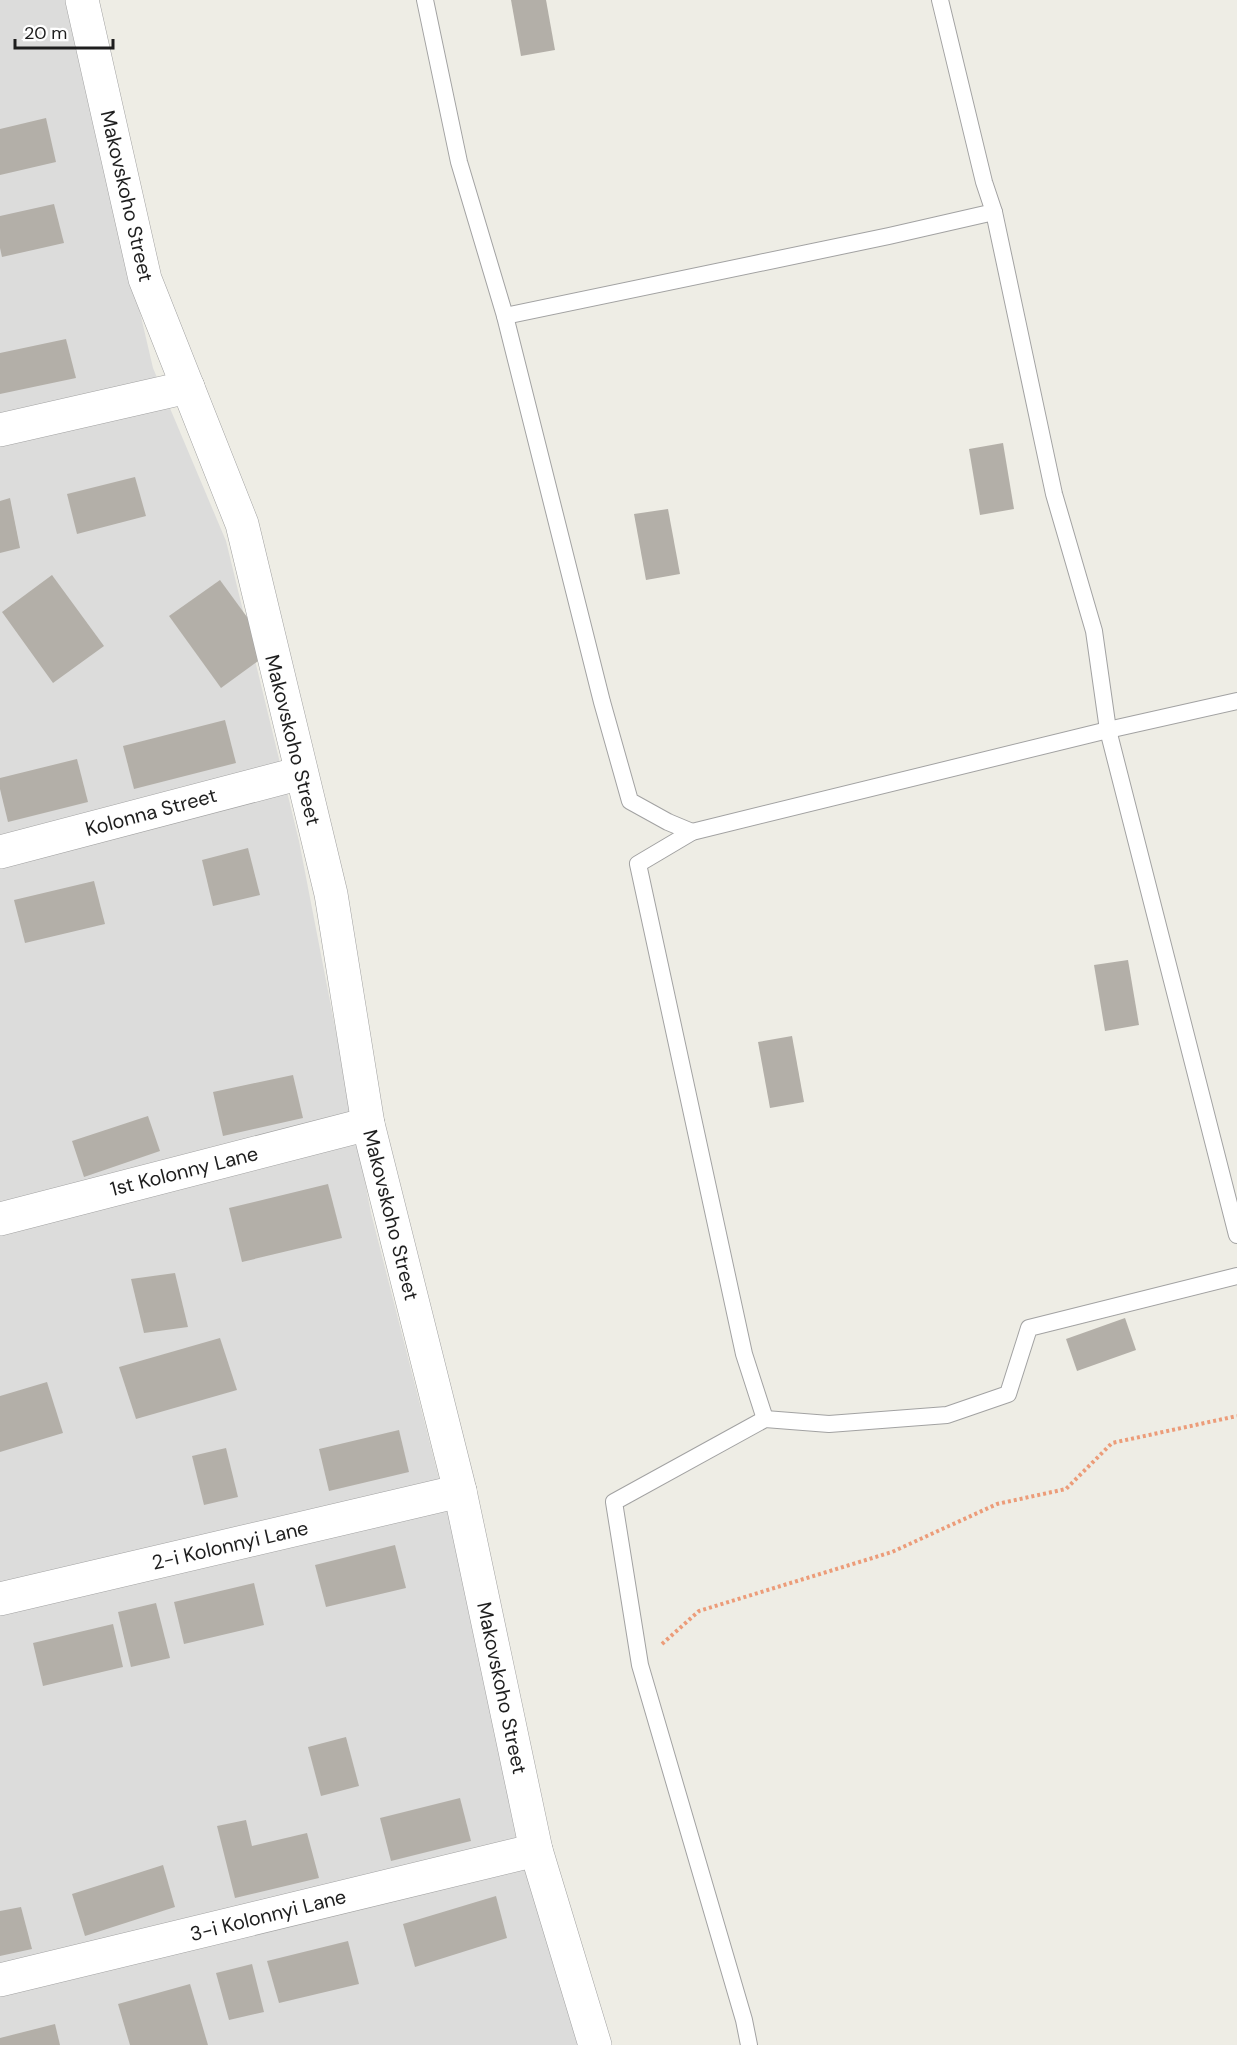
<svg xmlns="http://www.w3.org/2000/svg" width="1237" height="2045" font-family="'DM Sans',sans-serif">
<style>
.residential{fill:#dcdcdb}
.building{fill:#b3afa8}
.lines{fill:none;stroke-linecap:round;stroke-linejoin:round}
.service-casing{stroke:#a2a2a2;stroke-width:18}
.minor-casing{stroke:#a2a2a2;stroke-width:34}
.path{stroke:#ec9c79;stroke-width:4;stroke-dasharray:3 3;stroke-linecap:butt}
.service{stroke:#fff;stroke-width:16}
.minor{stroke:#fff;stroke-width:33}
.labels{text-anchor:middle;dominant-baseline:central;stroke-width:5;stroke-linejoin:round;paint-order:stroke}
.street-label{font-size:20px;fill:#1e1e1e;stroke:#fff}
</style>
<rect width="100%" height="100%" fill="#eeede5"/>
<path class="residential" d="M 0,0 L 67,0 L 153,368 L 226,541 L 299,841 L 371,1213 L 584,2045 L 0,2045 Z"/>
<g class="building">
<path d="M 511,0 L 546,0 L 555,50 L 521,56 Z"/>
<path d="M 46,118 L 56,162 L 0,175 L 0,129 Z"/>
<path d="M 54,204 L 64,243 L 2,257 L 0,248 L 0,216 Z"/>
<path d="M 66,339 L 76,378 L 0,394 L 0,353 Z"/>
<path d="M 1003,443 L 1014,509 L 980,515 L 969,449 Z"/>
<path d="M 135,477 L 146,516 L 77,534 L 67,494 Z"/>
<path d="M 10,498 L 20,548 L 0,553 L 0,501 Z"/>
<path d="M 668,509 L 680,574 L 646,580 L 634,514 Z"/>
<path d="M 52,575 L 104,646 L 53,683 L 2,612 Z"/>
<path d="M 220,580 L 272,651 L 221,688 L 169,616 Z"/>
<path d="M 225,720 L 236,763 L 134,789 L 123,746 Z"/>
<path d="M 77,759 L 88,802 L 8,822 L 0,789 L 0,778 Z"/>
<path d="M 248,848 L 260,895 L 213,906 L 202,860 Z"/>
<path d="M 94,881 L 105,924 L 25,943 L 14,900 Z"/>
<path d="M 1128,960 L 1139,1025 L 1105,1031 L 1094,965 Z"/>
<path d="M 792,1036 L 804,1102 L 770,1108 L 758,1042 Z"/>
<path d="M 293,1075 L 303,1118 L 223,1136 L 213,1092 Z"/>
<path d="M 148,1116 L 160,1151 L 84,1177 L 72,1141 Z"/>
<path d="M 328,1184 L 342,1238 L 242,1262 L 229,1208 Z"/>
<path d="M 175,1273 L 188,1327 L 144,1333 L 131,1279 Z"/>
<path d="M 1125,1318 L 1136,1350 L 1077,1371 L 1066,1339 Z"/>
<path d="M 220,1338 L 237,1390 L 136,1419 L 119,1367 Z"/>
<path d="M 47,1382 L 63,1433 L 0,1452 L 0,1396 Z"/>
<path d="M 399,1430 L 409,1472 L 329,1491 L 319,1449 Z"/>
<path d="M 226,1448 L 238,1497 L 204,1505 L 192,1456 Z"/>
<path d="M 395,1545 L 406,1588 L 326,1607 L 315,1565 Z"/>
<path d="M 254,1583 L 264,1625 L 184,1644 L 174,1602 Z"/>
<path d="M 156,1603 L 170,1658 L 131,1667 L 118,1612 Z"/>
<path d="M 113,1624 L 123,1667 L 43,1686 L 33,1643 Z"/>
<path d="M 346,1737 L 359,1786 L 321,1796 L 308,1747 Z"/>
<path d="M 460,1798 L 471,1841 L 391,1861 L 380,1818 Z"/>
<path d="M 246,1820 L 252,1846 L 307,1833 L 319,1878 L 235,1898 L 217,1826 Z"/>
<path d="M 163,1865 L 175,1907 L 85,1936 L 72,1894 Z"/>
<path d="M 496,1896 L 507,1938 L 415,1967 L 403,1924 Z"/>
<path d="M 21,1907 L 32,1949 L 0,1956 L 0,1911 Z"/>
<path d="M 348,1941 L 359,1984 L 279,2003 L 267,1961 Z"/>
<path d="M 252,1964 L 264,2012 L 229,2020 L 216,1973 Z"/>
<path d="M 190,1984 L 208,2045 L 130,2045 L 118,2004 Z"/>
<path d="M 55,2024 L 60,2045 L 0,2045 L 0,2038 Z"/>
</g>
<g class="lines">
<g class="service-casing">
<g id="service">
<path d="M 425,0 L 459,162 L 505,316 L 602,702 L 630,801 L 668,822 L 692,832"/>
<path d="M 940,0 L 984,182 L 994,212 L 1054,494 L 1094,631 L 1108,730 L 1237,1235"/>
<path d="M 505,316 L 889,236 L 994,212"/>
<path d="M 765,1419 L 744,1354 L 638,864 L 692,832 L 1108,730 L 1237,701"/>
<path d="M 749,2045 L 744,2020 L 640,1665 L 614,1502 L 765,1419 L 829,1424 L 947,1415 L 1008,1394 L 1029,1328 L 1237,1276"/>
</g>
</g>
<g class="minor-casing">
<g id="minor">
<path d="M 82,0 L 145,279 L 242,524 L 331,894 L 368,1124 L 460,1491 L 536,1850 L 595,2045"/>
<path d="M 0,430 L 188,387"/>
<path d="M 0,852 L 301,773"/>
<path d="M 0,1219 L 368,1124"/>
<path d="M 0,1599 L 460,1491"/>
<path d="M 0,1980 L 536,1850"/>
</g>
</g>
<path class="path" d="M 662,1644 L 699,1611 L 892,1552 L 997,1504 L 1066,1489 L 1112,1443 L 1237,1416"/>
<use href="#service" class="service"/>
<use href="#minor" class="minor"/>
</g>
<g class="labels">
<g class="street-label">
<text transform="translate(127 196) rotate(77)">Makovskoho Street</text>
<text transform="translate(293 740) rotate(76)">Makovskoho Street</text>
<text transform="translate(151 812) rotate(-15)">Kolonna Street</text>
<text transform="translate(184 1171) rotate(-14)">1st Kolonny Lane</text>
<text transform="translate(391 1215) rotate(76)">Makovskoho Street</text>
<text transform="translate(230 1545) rotate(-13)">2-i Kolonnyi Lane</text>
<text transform="translate(502 1688) rotate(78)">Makovskoho Street</text>
<text transform="translate(268 1915) rotate(-14)">3-i Kolonnyi Lane</text>
</g>
</g>
<path d="M15 39v9h98v-9" fill="none" stroke="#1e1e1e" stroke-width="3"/>
<text x="24" y="39" font-size="18" fill="#1e1e1e" stroke="#ffffff" stroke-width="4.5" paint-order="stroke">20 m</text>
</svg>
